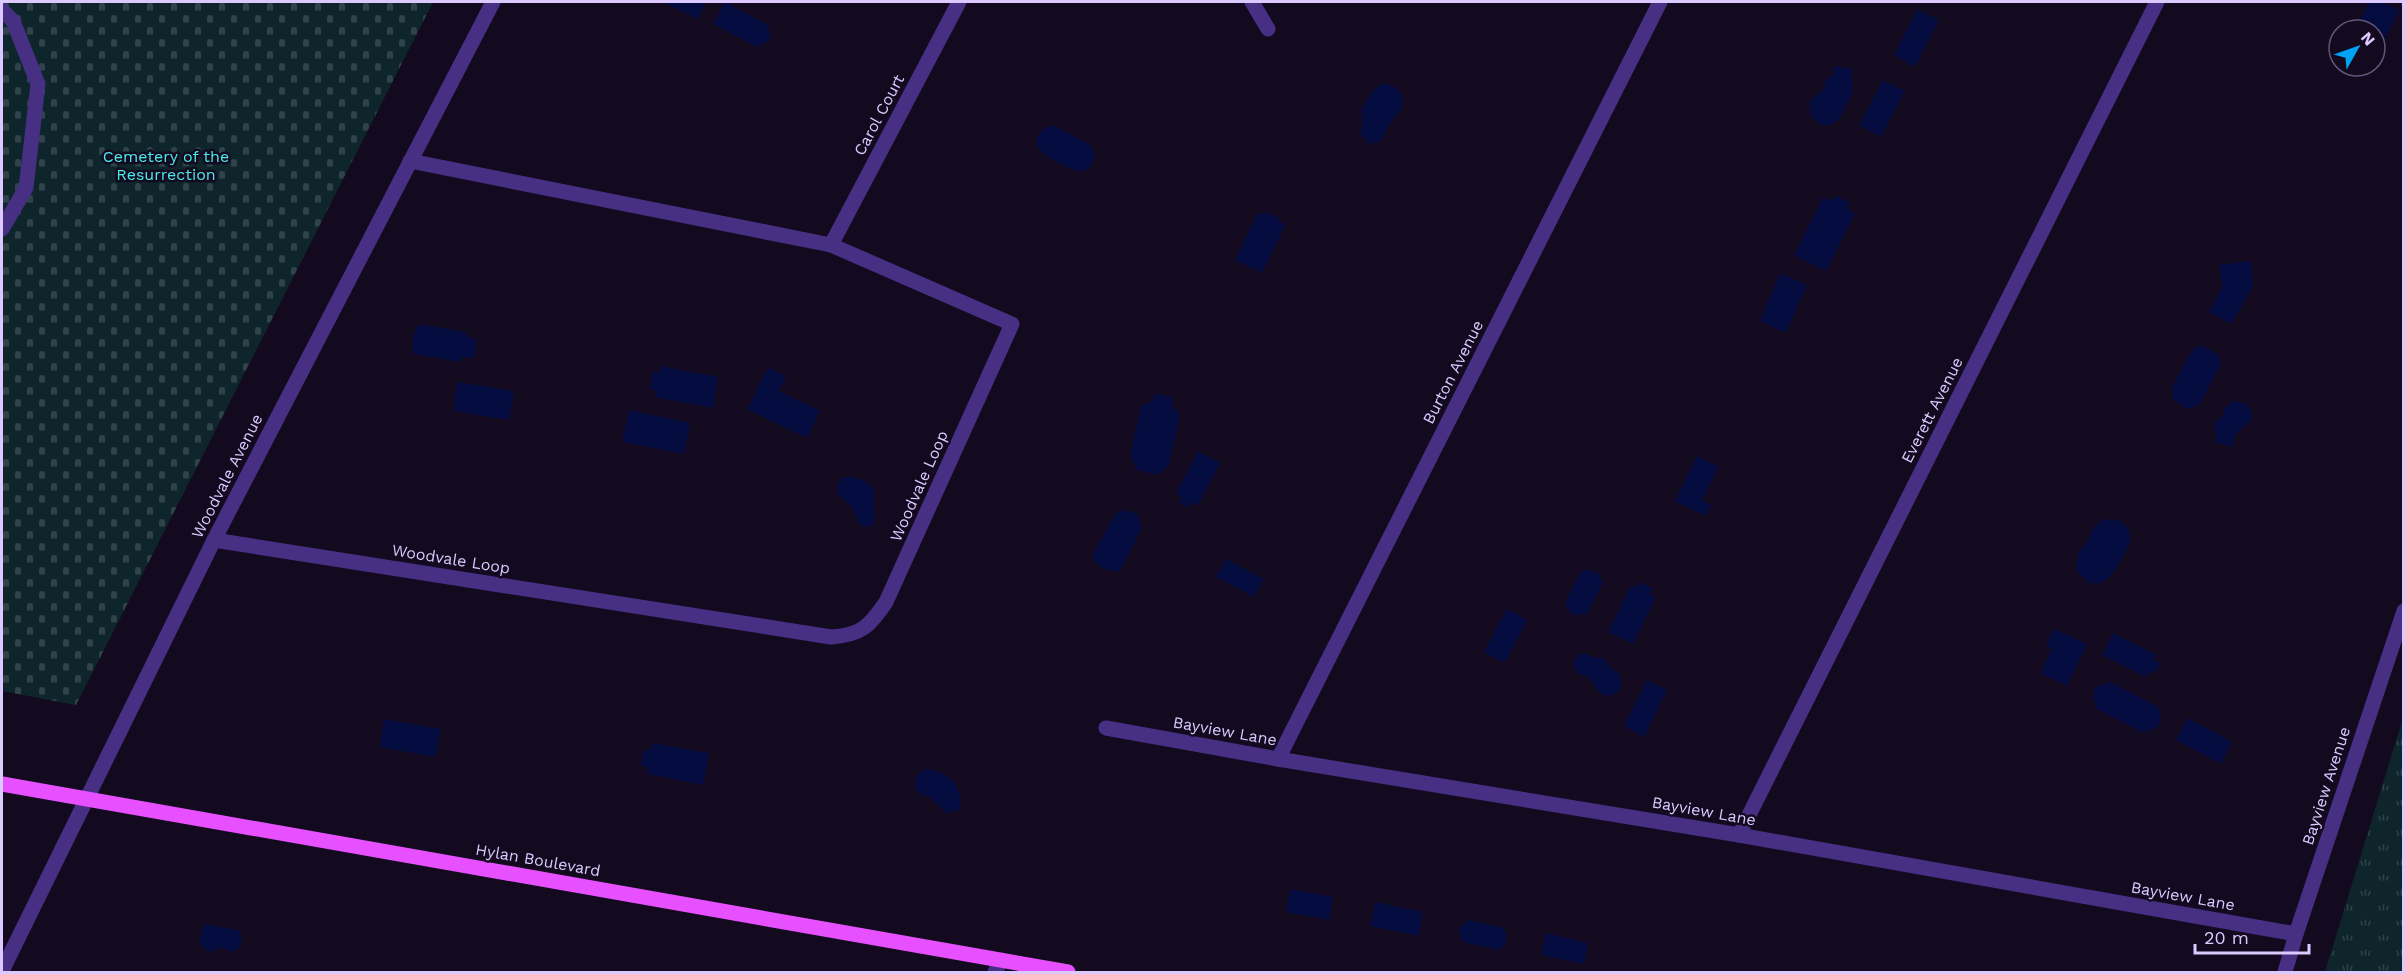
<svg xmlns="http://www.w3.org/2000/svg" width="2405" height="974" font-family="'Work Sans',sans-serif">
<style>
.cemetery{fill:url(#cemetery-stones)}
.park{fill:url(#park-tufts)}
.water{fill:#040b3f}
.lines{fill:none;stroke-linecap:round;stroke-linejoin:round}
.minor{stroke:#473084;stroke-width:15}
.major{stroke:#e750ff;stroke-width:15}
.labels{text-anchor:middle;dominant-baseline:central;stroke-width:5;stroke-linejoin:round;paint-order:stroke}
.street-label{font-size:16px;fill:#dcc9ff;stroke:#130a20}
.park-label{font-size:16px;fill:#49ebe9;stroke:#130a20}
</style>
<defs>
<pattern id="cemetery-stones" width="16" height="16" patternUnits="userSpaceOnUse" patternTransform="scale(1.5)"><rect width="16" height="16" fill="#0d252b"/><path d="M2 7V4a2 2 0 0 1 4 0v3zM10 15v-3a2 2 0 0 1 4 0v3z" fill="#30434b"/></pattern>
<pattern id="park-tufts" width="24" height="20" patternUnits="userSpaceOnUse" patternTransform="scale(1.5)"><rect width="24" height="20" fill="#0d252b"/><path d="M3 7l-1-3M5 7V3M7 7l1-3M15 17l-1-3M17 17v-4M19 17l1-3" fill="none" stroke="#30434b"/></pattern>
</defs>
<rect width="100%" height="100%" fill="#130a20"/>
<path class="cemetery" d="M 2,2 L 433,2 L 76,705 L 2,691 Z"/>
<path class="park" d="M 2403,718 L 2403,972 L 2325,972 Z"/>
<g class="water">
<path d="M 663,2 L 706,2 L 698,19 Z"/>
<path d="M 725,2 L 770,26 L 767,31 L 772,34 L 766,44 L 762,42 L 759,48 L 713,24 Z"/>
<path d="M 2369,2 L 2382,2 L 2399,10 L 2375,59 L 2375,30 L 2355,30 Z"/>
<path d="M 1917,9 L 1939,20 L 1915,67 L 1894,55 Z"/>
<path d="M 1834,66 L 1852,69 C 1850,79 1853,81 1853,89 C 1853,94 1850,98 1848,102 C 1841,115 1839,127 1821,125 L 1811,117 L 1809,104 L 1812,98 L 1823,91 L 1826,80 L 1833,75 Z"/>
<path d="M 1883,80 L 1905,91 L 1881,137 L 1859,125 Z"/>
<path d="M 1382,84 C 1398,84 1405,94 1402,109 L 1393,118 L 1381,141 L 1369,144 L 1360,134 L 1363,125 L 1361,112 C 1365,102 1372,89 1382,84 Z"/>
<path d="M 1055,126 L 1087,143 L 1091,146 L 1095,155 L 1090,168 C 1086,170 1082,172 1077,171 C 1069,170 1043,155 1039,149 C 1032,137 1043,126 1055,126 Z"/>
<path d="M 1835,195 L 1850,203 L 1847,209 L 1855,213 L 1826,271 L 1794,255 L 1823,197 L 1832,201 Z"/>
<path d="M 1258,212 L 1265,215 L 1267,212 L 1279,218 L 1278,221 L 1286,224 L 1262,273 L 1235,260 Z"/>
<path d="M 2251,261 L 2253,287 L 2231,324 L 2209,312 L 2222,287 L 2219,265 Z"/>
<path d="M 1780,273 L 1807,285 L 1786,333 L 1760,321 Z"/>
<path d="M 419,324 L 466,332 L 466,336 L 477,340 L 474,358 L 462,357 L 461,362 L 414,354 C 411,345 413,331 419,324 Z"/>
<path d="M 2201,345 L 2218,354 L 2221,364 L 2200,404 L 2188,409 L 2174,401 L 2171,389 L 2193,349 Z"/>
<path d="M 660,366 L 718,377 L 713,408 L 655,397 L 656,391 L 650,389 L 653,371 L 659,373 Z"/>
<path d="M 768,368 L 786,376 L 779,391 L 820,411 L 807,438 L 747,409 Z"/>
<path d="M 457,382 L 514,391 L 509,420 L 453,411 Z"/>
<path d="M 1155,393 L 1173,397 L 1172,404 L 1180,415 L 1169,465 L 1158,475 L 1137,470 L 1130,456 L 1141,406 L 1153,400 Z"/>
<path d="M 2234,401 L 2245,403 C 2261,419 2247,423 2237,433 C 2234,437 2233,443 2232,447 L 2215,442 C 2218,434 2213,429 2216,421 L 2223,416 L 2225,407 Z"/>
<path d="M 629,410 L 690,423 L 684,454 L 622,442 Z"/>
<path d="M 1198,451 L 1220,463 L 1198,505 L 1192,502 L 1188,508 L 1179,503 L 1182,497 L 1176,494 Z"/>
<path d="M 1697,456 L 1719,467 L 1702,500 L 1711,505 L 1705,516 L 1675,501 Z"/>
<path d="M 850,476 C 857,478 868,481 872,487 C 877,493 873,499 874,506 C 875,517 877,533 859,524 L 851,506 L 838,494 L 837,489 L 837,485 L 842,478 Z"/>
<path d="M 1125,510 L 1137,514 L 1142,528 L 1120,571 C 1109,573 1097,567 1092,557 L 1115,514 Z"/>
<path d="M 2106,519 L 2120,521 C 2126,525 2130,530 2130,537 C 2131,547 2112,578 2103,582 C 2099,584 2094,583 2089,583 L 2078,573 L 2076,566 L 2079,552 L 2084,547 L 2094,527 L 2099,522 Z"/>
<path d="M 1226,559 L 1264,579 L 1254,597 L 1216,577 Z"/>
<path d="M 1587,569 L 1598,573 L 1603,583 L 1587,614 L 1574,615 L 1568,610 L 1565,603 L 1581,571 Z"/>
<path d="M 1640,582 L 1653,588 L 1650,594 L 1656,597 L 1633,644 L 1608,632 L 1631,585 L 1637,587 Z"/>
<path d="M 1507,609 L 1527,620 L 1505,663 L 1484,652 Z"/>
<path d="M 2054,629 L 2087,644 L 2067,686 L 2040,673 L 2052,649 L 2046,645 Z"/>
<path d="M 2113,633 L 2157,655 L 2154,660 L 2160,663 L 2154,674 L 2149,671 L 2146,677 L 2102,655 Z"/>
<path d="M 1585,653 L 1592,657 L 1604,658 L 1610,668 L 1619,673 L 1622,682 L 1618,692 C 1602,702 1597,689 1589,678 L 1577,673 L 1573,662 L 1578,655 Z"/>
<path d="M 1647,680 L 1667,690 L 1644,737 L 1624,726 Z"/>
<path d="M 2109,681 L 2159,707 C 2160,717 2164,730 2147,730 L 2145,734 L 2095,708 L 2096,705 L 2092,698 L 2094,689 L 2102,684 L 2107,684 Z"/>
<path d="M 2188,718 L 2232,742 L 2221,764 L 2176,740 Z"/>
<path d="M 384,719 L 441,729 L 436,757 L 380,747 Z"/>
<path d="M 652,743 L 709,753 L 703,785 L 647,774 L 648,767 L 641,766 L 644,749 L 651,750 Z"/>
<path d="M 926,769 C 934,769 952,776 956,785 C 958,790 958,792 961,798 L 959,810 L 946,813 L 930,797 L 924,796 L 916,790 C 914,780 916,773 926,769 Z"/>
<path d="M 1290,889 L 1333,897 L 1329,920 L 1286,912 Z"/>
<path d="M 1375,902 L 1423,912 L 1419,936 L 1370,926 Z"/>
<path d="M 1468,920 L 1503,928 L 1507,935 L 1506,942 L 1499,950 L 1463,942 L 1458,929 Z"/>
<path d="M 204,924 L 239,930 L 242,936 L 240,947 L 231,952 L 222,947 L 212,952 L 204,949 L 199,941 Z"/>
<path d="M 1546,933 L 1588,943 L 1584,964 L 1541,955 Z"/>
</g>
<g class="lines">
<g class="minor">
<path d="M 1252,2 L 1268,29"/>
<path d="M 2,10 L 13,21 L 38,84 L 26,188 L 2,229"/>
<path d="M 831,245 L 959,2"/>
<path d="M 214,540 L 831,637 C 861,635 869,627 886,602 L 1012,324 L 831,245 L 410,161"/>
<path d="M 1106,728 L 1278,759 L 1739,835 L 2296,934"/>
<path d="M 1278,759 L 1660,2"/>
<path d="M 1739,835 L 2157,2"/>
<path d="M 2,971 L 214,540 L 493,2"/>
<path d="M 995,972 L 1001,960"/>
<path d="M 2285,972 L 2296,934 L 2404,611"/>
</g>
<path class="major" d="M 2,784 L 1068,972"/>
</g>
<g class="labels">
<g class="street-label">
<text transform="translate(879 115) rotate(-62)">Carol Court</text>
<text transform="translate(1453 372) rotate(-63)">Burton Avenue</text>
<text transform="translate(1932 410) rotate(-63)">Everett Avenue</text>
<text transform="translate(227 476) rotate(-63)">Woodvale Avenue</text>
<text transform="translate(919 486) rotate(-66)">Woodvale Loop</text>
<text transform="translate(451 559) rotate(9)">Woodvale Loop</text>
<text transform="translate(1225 731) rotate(10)">Bayview Lane</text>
<text transform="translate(2326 786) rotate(-72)">Bayview Avenue</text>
<text transform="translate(1704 811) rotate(10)">Bayview Lane</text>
<text transform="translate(538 860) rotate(10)">Hylan Boulevard</text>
<text transform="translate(2183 896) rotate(10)">Bayview Lane</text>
</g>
<g class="park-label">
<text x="166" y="156">Cemetery of the<tspan x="166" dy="18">Resurrection</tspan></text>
</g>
</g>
<rect width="2405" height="974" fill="none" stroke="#dcc9ff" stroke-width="6"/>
<g transform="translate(2357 48) rotate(50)"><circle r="28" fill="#130a20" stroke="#635679" stroke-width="1.5"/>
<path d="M0-4.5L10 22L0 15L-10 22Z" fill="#00a2f4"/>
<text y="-9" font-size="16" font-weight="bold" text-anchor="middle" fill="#dcc9ff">N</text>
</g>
<path d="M2195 944v9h114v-9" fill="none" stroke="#dcc9ff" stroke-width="3"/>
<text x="2204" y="944" font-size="18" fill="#dcc9ff" stroke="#130a20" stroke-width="4.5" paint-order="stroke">20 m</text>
</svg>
